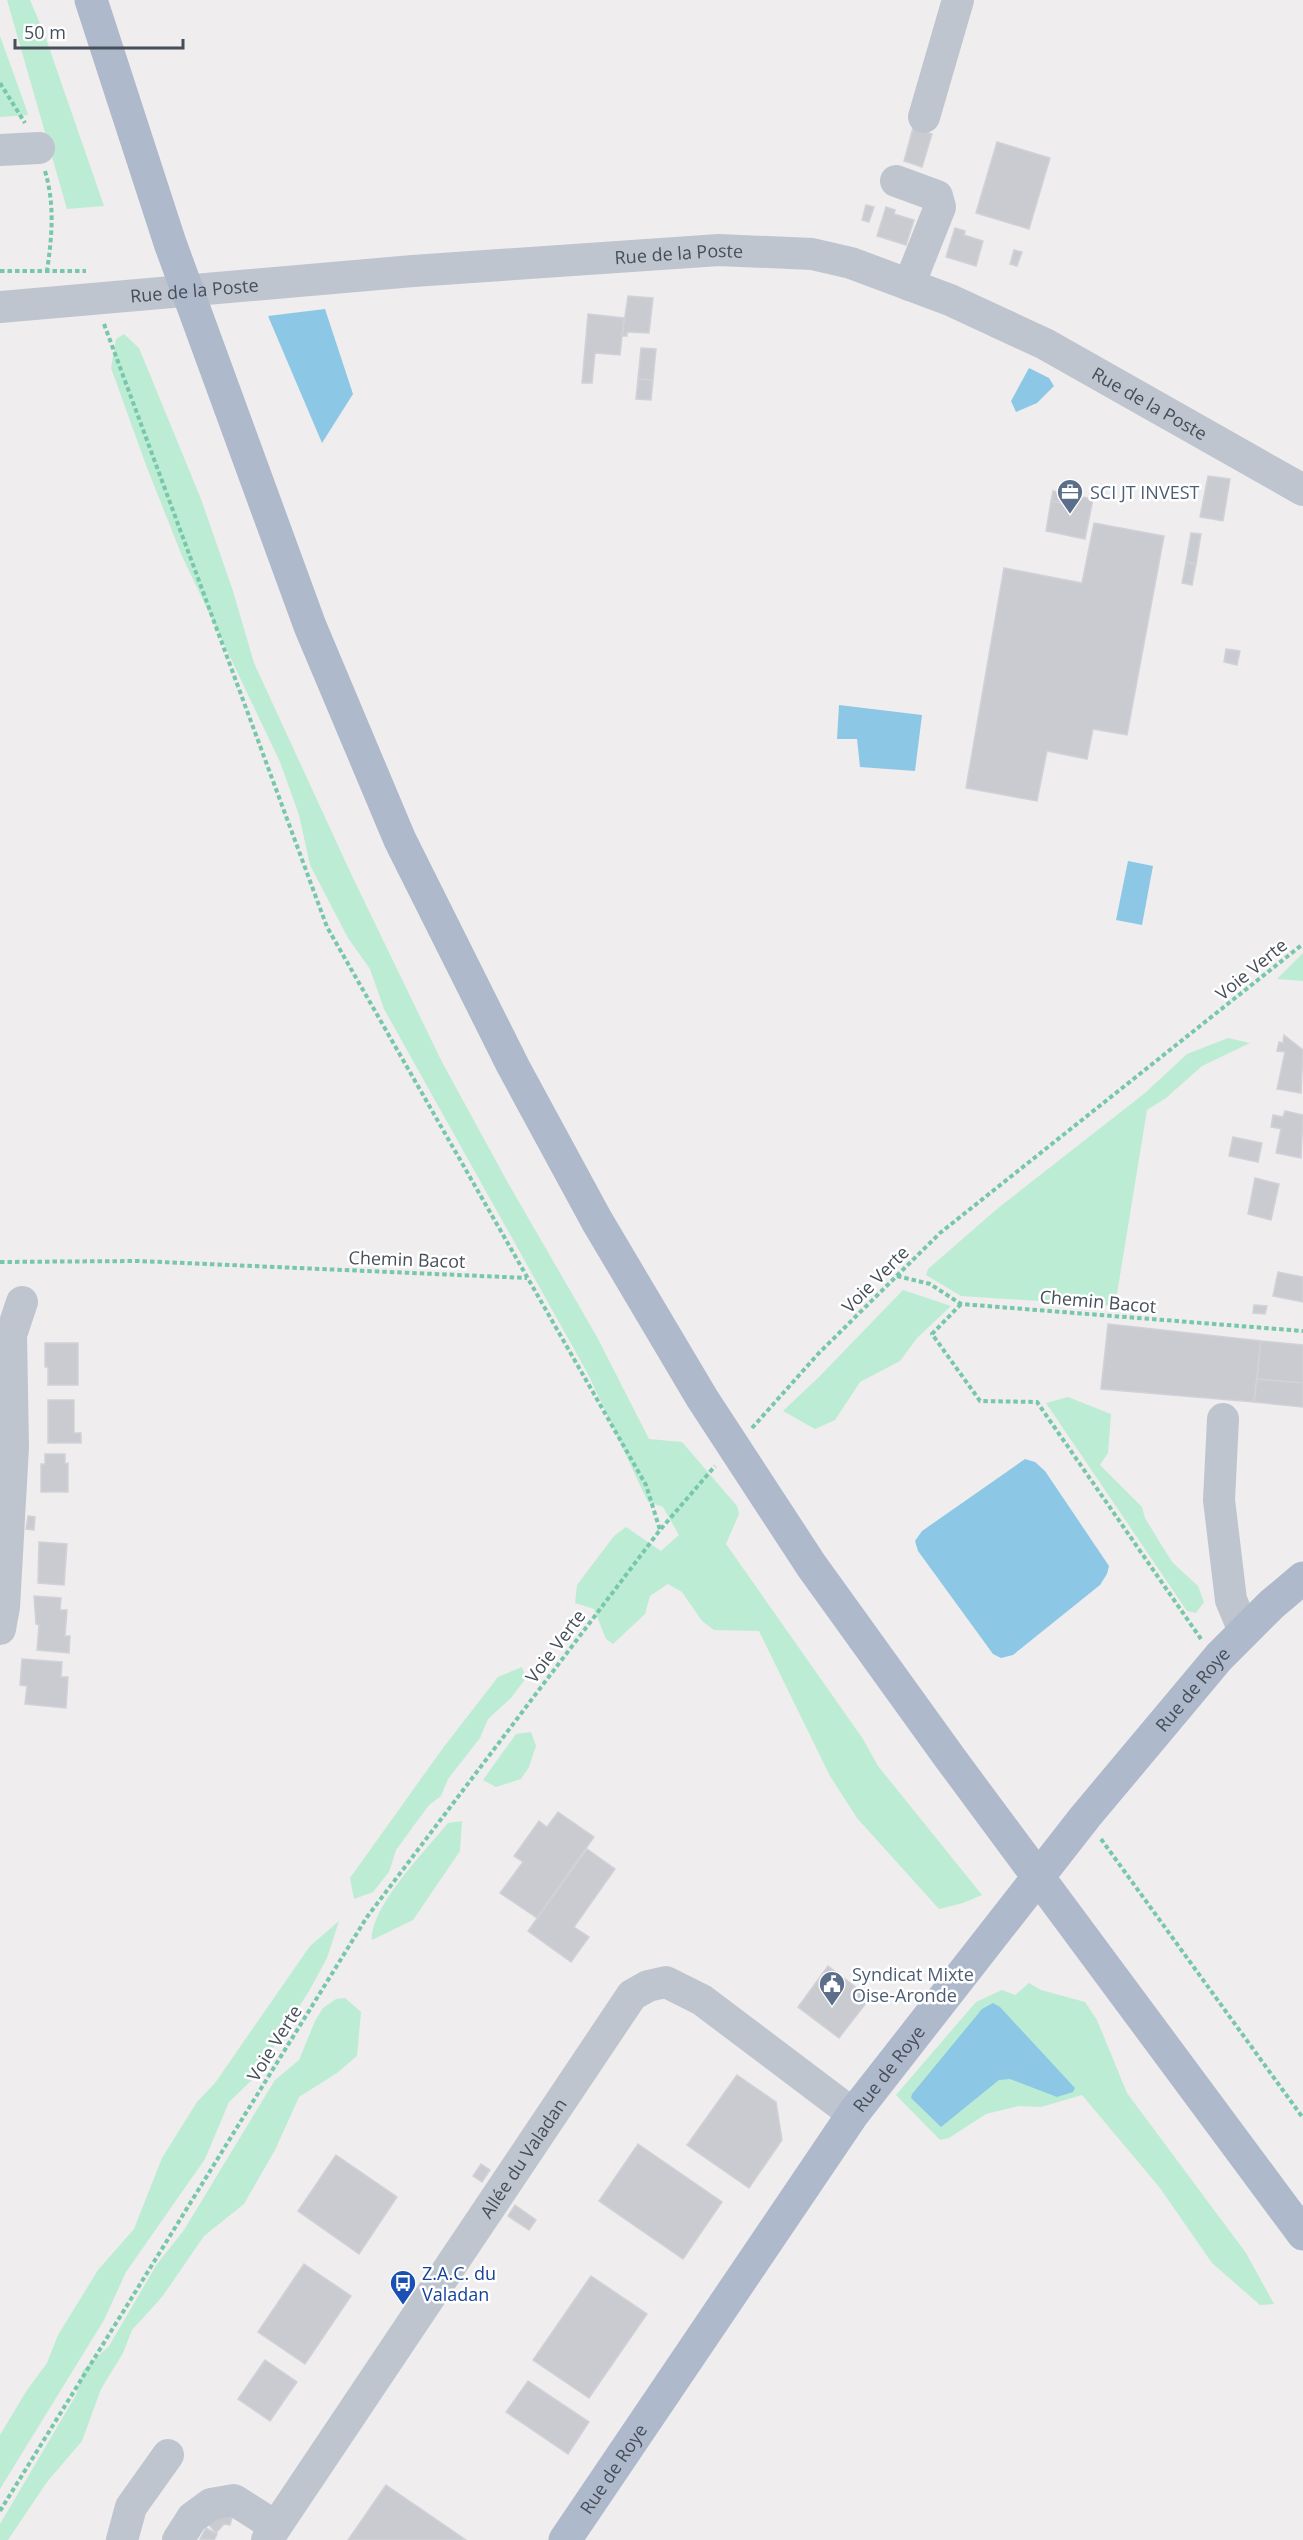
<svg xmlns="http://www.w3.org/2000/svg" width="1303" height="2540" font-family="'Open Sans',sans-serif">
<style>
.green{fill:#bdecd5}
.water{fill:#8cc8e6}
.building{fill:#cacbd1;stroke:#d1d2d8;stroke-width:1.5}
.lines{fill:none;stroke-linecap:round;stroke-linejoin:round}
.path{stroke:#77c7aa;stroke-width:4;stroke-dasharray:4.5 3;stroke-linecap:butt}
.minor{stroke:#bec5ce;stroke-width:32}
.major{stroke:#aeb9cb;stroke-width:33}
.labels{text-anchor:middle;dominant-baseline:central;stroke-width:5;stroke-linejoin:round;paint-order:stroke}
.street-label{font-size:18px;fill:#464e59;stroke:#fff}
.service-label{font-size:18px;fill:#4e5e75;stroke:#fff;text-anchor:start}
.transit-label{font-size:18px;fill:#164399;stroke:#fff;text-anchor:start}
</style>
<rect width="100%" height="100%" fill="#efeded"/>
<g class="green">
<path d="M 7,0 L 30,0 L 44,33 L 104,206 L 67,209 Z"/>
<path d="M 0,36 L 28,114 L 28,115 L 0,117 Z"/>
<path d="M 124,334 L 139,348 L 201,499 L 233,591 L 254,663 L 353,878 L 442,1062 L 508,1183 L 597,1337 L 649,1439 L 682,1442 L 737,1506 L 739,1514 L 726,1544 L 863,1739 L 878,1766 L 982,1895 L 963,1903 L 939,1909 L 857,1818 L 830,1776 L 759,1631 L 714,1630 L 702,1621 L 682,1592 L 668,1584 L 650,1596 L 645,1614 L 613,1644 L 606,1639 L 594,1609 L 575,1603 L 577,1585 L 614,1536 L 626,1527 L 661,1551 L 679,1535 L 663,1507 L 648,1502 L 588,1374 L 384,1009 L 370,969 L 348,938 L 310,865 L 299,815 L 280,762 L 182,556 L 146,465 L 111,368 L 116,339 Z"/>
<path d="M 1303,953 L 1303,981 L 1277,979 Z"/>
<path d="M 1228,1038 L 1250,1043 L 1202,1066 L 1166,1098 L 1147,1110 L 1115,1306 L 961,1296 L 926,1275 L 928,1269 L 997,1209 L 1145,1093 L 1187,1054 Z"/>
<path d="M 903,1290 L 951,1306 L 917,1338 L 900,1361 L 860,1382 L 835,1420 L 815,1429 L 783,1411 L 819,1377 Z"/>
<path d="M 1068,1397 L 1111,1414 L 1108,1453 L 1100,1465 L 1142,1507 L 1145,1518 L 1162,1546 L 1173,1563 L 1198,1586 L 1204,1602 L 1196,1613 L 1187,1611 L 1046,1403 Z"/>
<path d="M 522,1667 L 526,1678 L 511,1698 L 488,1719 L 480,1738 L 448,1779 L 441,1796 L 429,1805 L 396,1850 L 389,1872 L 373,1892 L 354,1899 L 350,1878 L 443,1748 L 498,1677 Z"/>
<path d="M 531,1732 L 536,1746 L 529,1767 L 521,1779 L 496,1787 L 483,1780 L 516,1734 Z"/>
<path d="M 462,1821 L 460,1851 L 413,1920 L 372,1940 C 370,1907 426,1850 448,1823 Z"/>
<path d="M 339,1921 L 327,1958 L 309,1991 L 255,2077 L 229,2102 L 205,2159 L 126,2272 L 104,2320 L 0,2489 L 0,2435 L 27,2390 L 47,2363 L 58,2335 L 98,2270 L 134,2229 L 162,2158 L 197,2102 L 215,2083 L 310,1946 Z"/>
<path d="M 1029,1983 L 1041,1990 L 1085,2002 L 1097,2020 L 1127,2093 L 1246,2253 L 1274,2304 L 1260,2305 L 1212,2263 L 1160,2188 L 1082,2095 L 1041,2107 L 1019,2106 L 986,2114 L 949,2138 L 940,2140 L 896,2095 L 976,2002 L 1002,1990 L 1015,1995 Z"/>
<path d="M 345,1998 L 361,2012 L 357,2056 L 337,2073 L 299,2097 L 275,2150 L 244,2204 L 204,2236 L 162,2297 L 132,2330 L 123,2353 L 101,2389 L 82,2441 L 47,2482 L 8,2540 L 0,2540 L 0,2524 L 76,2395 L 83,2370 L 109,2346 L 157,2264 L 184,2230 L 275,2080 L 299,2060 L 315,2021 L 323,2008 L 336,1999 Z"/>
</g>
<g class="water">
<path d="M 325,309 L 353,394 L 322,443 L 268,316 Z"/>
<path d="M 1029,368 L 1049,378 L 1054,386 L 1037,403 L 1016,412 L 1011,401 Z"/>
<path d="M 839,705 L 922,715 L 915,771 L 860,767 L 857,739 L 837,739 Z"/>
<path d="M 1128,861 L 1153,866 L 1142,925 L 1116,920 Z"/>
<path d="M 1025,1459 L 1035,1462 L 1045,1471 L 1109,1566 L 1107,1574 L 1100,1585 L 1013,1655 L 1001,1658 L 993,1654 L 918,1551 L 915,1541 L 922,1531 Z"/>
<path d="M 993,2003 L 1000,2007 L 1075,2088 L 1073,2092 L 1057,2097 L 1010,2079 L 999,2080 L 941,2127 L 911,2098 L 912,2094 L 982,2009 Z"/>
</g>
<g class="building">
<path d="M 913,128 L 932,134 L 922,167 L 904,161 Z"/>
<path d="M 997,142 L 1050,158 L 1029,229 L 976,213 Z"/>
<path d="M 866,205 L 874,207 L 869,222 L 862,220 Z"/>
<path d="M 886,207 L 895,210 L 894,214 L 914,220 L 906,245 L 877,236 Z"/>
<path d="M 955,228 L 965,231 L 964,235 L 983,241 L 976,266 L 946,257 Z"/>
<path d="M 1014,250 L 1022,252 L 1017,266 L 1010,264 Z"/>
<path d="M 628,296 L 653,298 L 649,333 L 627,332 L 627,336 L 622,336 Z"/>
<path d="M 588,314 L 624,318 L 620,355 L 595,353 L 592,383 L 582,383 Z"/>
<path d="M 641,348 L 656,349 L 653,380 L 638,379 Z"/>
<path d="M 638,379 L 653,380 L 651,400 L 636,399 Z"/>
<path d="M 1208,476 L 1230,479 L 1223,521 L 1200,517 Z"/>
<path d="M 1053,491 L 1063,493 L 1061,503 L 1051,501 Z"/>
<path d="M 1063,493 L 1093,499 L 1085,539 L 1046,531 L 1051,501 L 1061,503 Z"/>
<path d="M 1094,523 L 1164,536 L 1127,735 L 1093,729 L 1087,759 L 1047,751 L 1037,801 L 966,788 L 1004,568 L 1082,583 Z"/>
<path d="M 1191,533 L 1201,534 L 1196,564 L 1186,562 Z"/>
<path d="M 1186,562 L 1196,564 L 1192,585 L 1182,583 Z"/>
<path d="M 1226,649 L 1240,651 L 1237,665 L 1224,662 Z"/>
<path d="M 1284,1035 L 1303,1050 L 1301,1093 L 1277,1089 L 1285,1052 L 1277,1051 L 1279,1042 L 1283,1043 Z"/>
<path d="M 1285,1111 L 1303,1115 L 1301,1158 L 1276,1153 L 1281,1129 L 1271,1127 L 1273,1115 L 1283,1117 Z"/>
<path d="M 1233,1137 L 1262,1143 L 1258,1162 L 1229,1156 Z"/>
<path d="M 1255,1178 L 1279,1184 L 1271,1220 L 1248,1214 Z"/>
<path d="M 1278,1272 L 1303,1277 L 1303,1302 L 1273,1296 Z"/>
<path d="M 1254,1305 L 1267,1306 L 1265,1314 L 1253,1313 Z"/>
<path d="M 1108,1324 L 1261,1341 L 1254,1402 L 1101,1389 Z"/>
<path d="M 1261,1341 L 1303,1345 L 1303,1383 L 1257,1379 Z"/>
<path d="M 45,1343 L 78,1343 L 78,1385 L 48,1385 L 48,1367 L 45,1367 Z"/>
<path d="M 1257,1379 L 1303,1383 L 1303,1407 L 1254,1402 Z"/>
<path d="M 48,1400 L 74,1400 L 74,1433 L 81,1433 L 81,1443 L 48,1443 Z"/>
<path d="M 45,1454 L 65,1454 L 65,1464 L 68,1463 L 68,1492 L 41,1492 L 41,1464 L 45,1464 Z"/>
<path d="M 28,1516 L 35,1517 L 34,1530 L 26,1529 Z"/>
<path d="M 39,1542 L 67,1544 L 64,1585 L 38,1583 Z"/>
<path d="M 34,1596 L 61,1598 L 60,1610 L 67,1610 L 65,1636 L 70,1636 L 69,1653 L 37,1650 L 39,1625 L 36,1624 Z"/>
<path d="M 22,1659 L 62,1662 L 61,1677 L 68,1677 L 66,1708 L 25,1704 L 27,1686 L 20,1685 Z"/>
<path d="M 558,1812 L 594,1837 L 537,1918 L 500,1893 L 523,1862 L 514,1856 L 539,1821 L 547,1827 Z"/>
<path d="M 587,1849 L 615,1869 L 574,1927 L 589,1937 L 571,1962 L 528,1931 Z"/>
<path d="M 828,1966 L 870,1998 L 839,2038 L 798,2007 Z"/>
<path d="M 737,2075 L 776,2102 L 782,2140 L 749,2188 L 687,2145 Z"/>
<path d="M 638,2144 L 722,2202 L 683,2259 L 599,2201 Z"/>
<path d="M 336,2155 L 397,2197 L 359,2254 L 298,2211 Z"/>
<path d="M 481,2164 L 490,2170 L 482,2182 L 473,2176 Z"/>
<path d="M 515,2205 L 536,2220 L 529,2230 L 508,2216 Z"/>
<path d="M 304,2264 L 351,2296 L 305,2364 L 258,2332 Z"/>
<path d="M 591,2276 L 647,2314 L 589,2398 L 533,2360 Z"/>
<path d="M 265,2360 L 297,2382 L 270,2421 L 238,2399 Z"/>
<path d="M 528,2381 L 589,2422 L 568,2454 L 506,2412 Z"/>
<path d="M 386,2485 L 466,2540 L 348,2540 Z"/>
<path d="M 219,2510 L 234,2511 L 230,2525 L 224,2524 L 216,2533 L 209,2525 Z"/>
<path d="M 206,2528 L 217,2534 L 214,2540 L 200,2539 Z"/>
</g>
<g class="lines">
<g class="path">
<path d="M 0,83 L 25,123"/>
<path d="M 45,171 C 55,205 52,236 47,271"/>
<path d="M 0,271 L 86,271"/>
<path d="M 104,324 L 327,927 L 646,1485 L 660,1530"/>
<path d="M 0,1262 L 138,1261 L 527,1278"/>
<path d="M 897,1276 L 930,1284 L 961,1304 L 1303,1331"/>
<path d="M 961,1304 L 932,1334 L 980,1401 L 1037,1402 L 1201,1639"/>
<path d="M 752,1428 L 818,1354 L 940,1233 L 1303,944"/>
<path d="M 1101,1839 L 1303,2118"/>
<path d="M 0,2511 L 367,1917 L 660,1530 L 715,1466"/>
</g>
<g class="minor">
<path d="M 924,117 L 958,0"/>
<path d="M 0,150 L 39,148"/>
<path d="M 896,181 L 937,196 L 940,207 L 909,285"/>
<path id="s1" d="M 0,307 L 413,271 L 719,250 L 812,254 L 851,263 L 950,300 L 1045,344 L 1303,490"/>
<path d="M 1223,1419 L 1219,1500 L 1231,1600 L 1244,1631"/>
<path d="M 0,1629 L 4,1607 L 13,1447 L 11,1335 L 22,1302"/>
<path d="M 122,2540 L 131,2507 L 168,2455"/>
<path d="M 178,2540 L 192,2518 L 211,2504 L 234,2500 L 275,2526"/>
<path id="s2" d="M 267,2540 L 632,1995 L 648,1986 L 666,1982 L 702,2000 L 853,2114"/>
</g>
<g class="major">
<path d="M 91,0 L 170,243 L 310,626 L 400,840 L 513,1066 L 597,1221 L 702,1398 L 811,1565 L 950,1758 L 1303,2234"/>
<path id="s3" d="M 565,2540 L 853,2114 L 1085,1817 L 1219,1657 L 1272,1604 L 1303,1578"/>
</g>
</g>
<defs>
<g id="office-pin" transform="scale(1.35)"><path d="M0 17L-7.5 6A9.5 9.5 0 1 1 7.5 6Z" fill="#5c6f8a" stroke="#fff"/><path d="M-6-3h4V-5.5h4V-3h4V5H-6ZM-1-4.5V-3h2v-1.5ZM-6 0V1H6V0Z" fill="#fff"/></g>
<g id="civic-pin" transform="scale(1.35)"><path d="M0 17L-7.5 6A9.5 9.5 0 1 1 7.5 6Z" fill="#5c6f8a" stroke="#fff"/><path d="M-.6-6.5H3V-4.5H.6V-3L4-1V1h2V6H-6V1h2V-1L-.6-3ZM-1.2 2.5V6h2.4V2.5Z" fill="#fff"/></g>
<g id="bus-pin" transform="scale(1.35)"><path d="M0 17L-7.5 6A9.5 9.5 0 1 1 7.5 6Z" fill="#1a4fb4" stroke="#fff"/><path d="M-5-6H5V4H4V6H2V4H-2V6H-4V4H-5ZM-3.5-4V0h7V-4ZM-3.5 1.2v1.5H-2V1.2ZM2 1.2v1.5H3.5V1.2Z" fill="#fff"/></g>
</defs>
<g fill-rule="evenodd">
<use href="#office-pin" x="1070" y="492"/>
<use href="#civic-pin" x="832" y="1984"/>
<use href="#bus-pin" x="403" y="2283"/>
</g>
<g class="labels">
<g class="street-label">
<text stroke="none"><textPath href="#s1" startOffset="681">Rue de la Poste</textPath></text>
<text stroke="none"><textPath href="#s1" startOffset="195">Rue de la Poste</textPath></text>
<text stroke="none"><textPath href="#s1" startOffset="1185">Rue de la Poste</textPath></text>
<text transform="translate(1251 969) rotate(-39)">Voie Verte</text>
<text transform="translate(407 1259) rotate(2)">Chemin Bacot</text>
<text transform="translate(875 1279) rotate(-45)">Voie Verte</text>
<text transform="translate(1098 1301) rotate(5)">Chemin Bacot</text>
<text transform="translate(555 1646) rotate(-53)">Voie Verte</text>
<text stroke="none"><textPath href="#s3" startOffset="1058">Rue de Roye</textPath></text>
<text transform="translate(274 2043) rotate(-58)">Voie Verte</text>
<text stroke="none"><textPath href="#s3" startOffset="572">Rue de Roye</textPath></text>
<text stroke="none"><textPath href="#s2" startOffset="460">Allée du Valadan</textPath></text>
<text stroke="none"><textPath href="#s3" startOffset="86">Rue de Roye</textPath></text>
</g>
<g class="service-label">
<text x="1090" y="492">SCI JT INVEST</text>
<text x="852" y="1974">Syndicat Mixte<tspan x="852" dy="21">Oise-Aronde</tspan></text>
</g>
<g class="transit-label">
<text x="422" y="2273">Z.A.C. du<tspan x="422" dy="21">Valadan</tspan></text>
</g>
</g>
<path d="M15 39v9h168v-9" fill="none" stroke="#464e59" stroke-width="3"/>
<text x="24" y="39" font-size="18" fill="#464e59" stroke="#ffffff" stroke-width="4.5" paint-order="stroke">50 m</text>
</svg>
